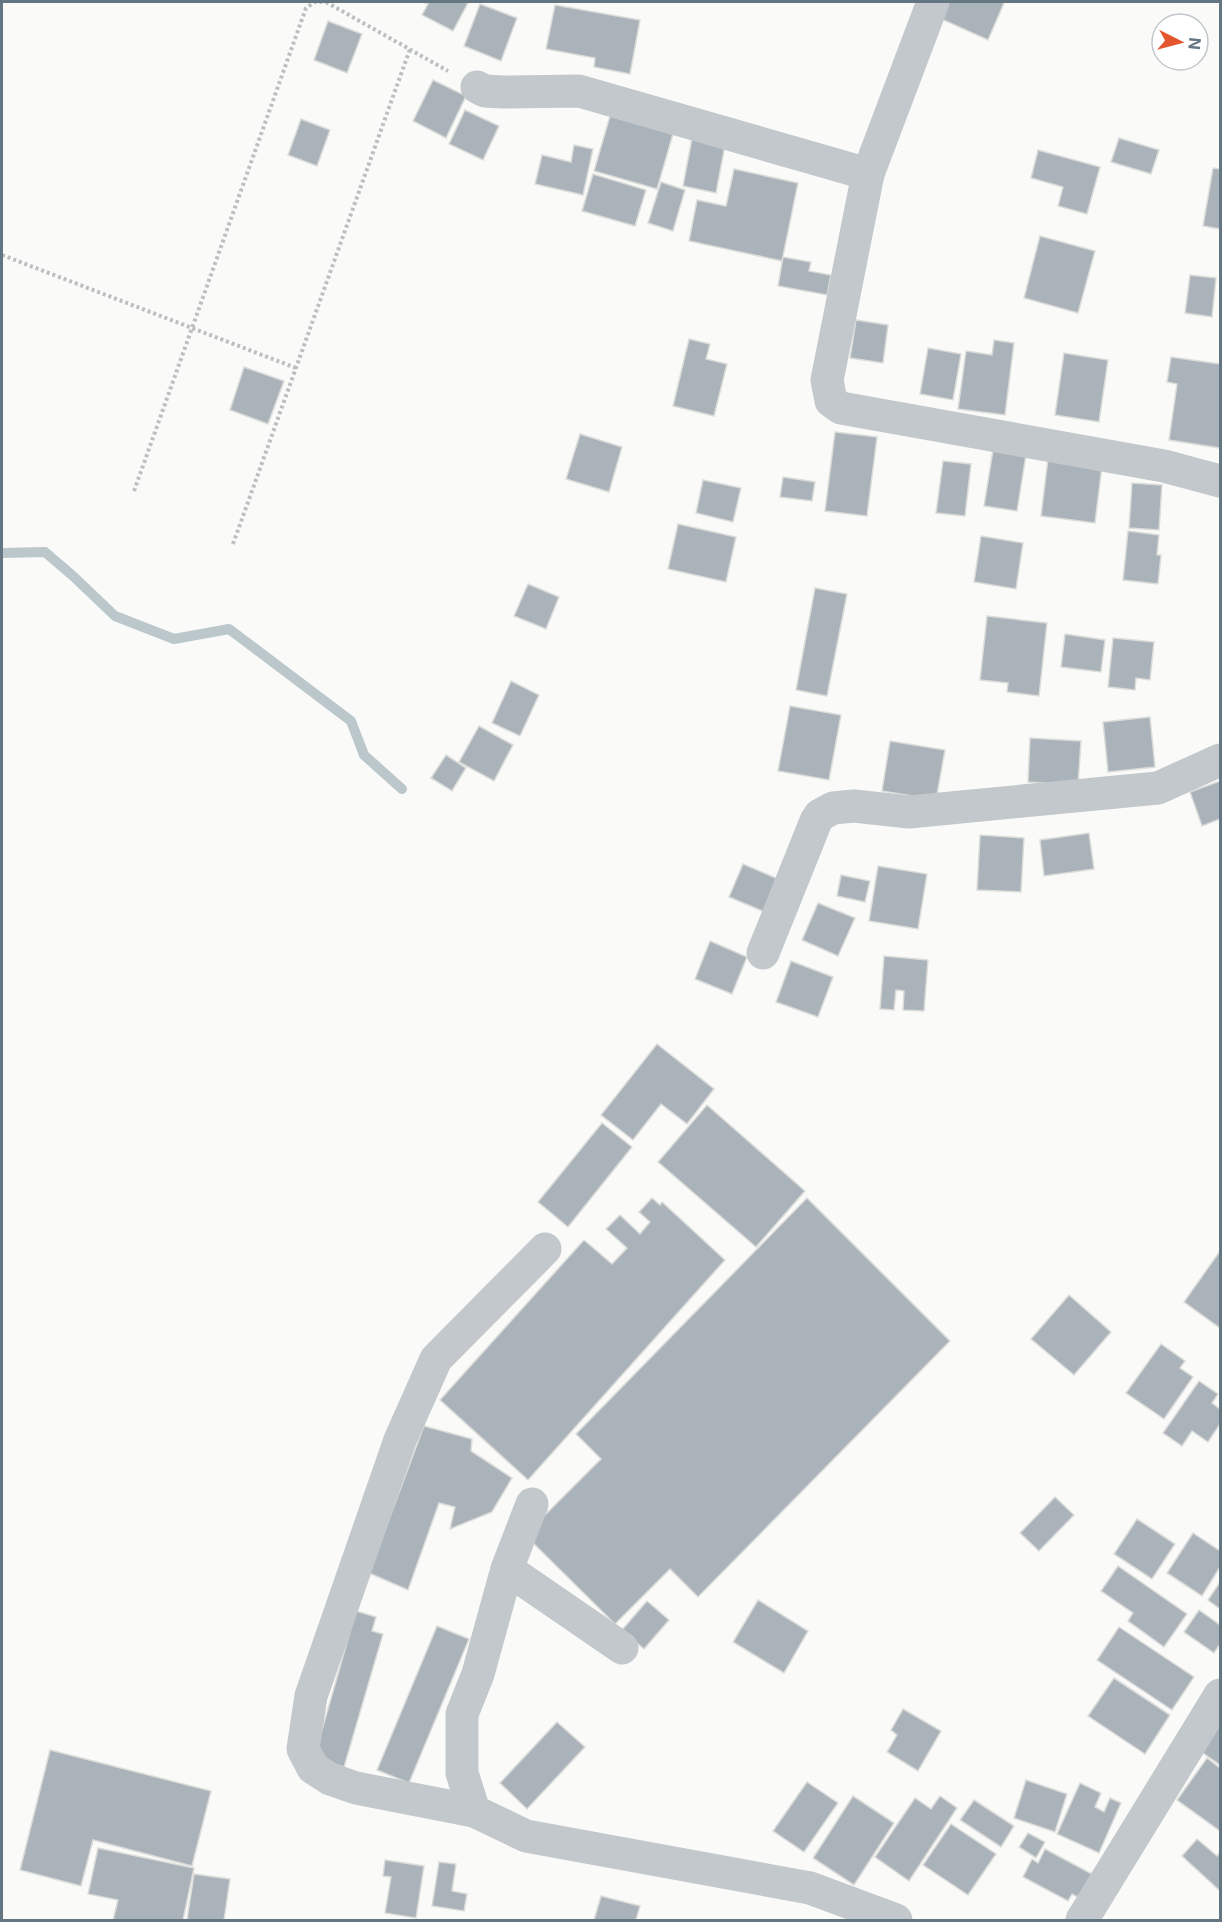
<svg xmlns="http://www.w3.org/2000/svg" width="1222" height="1922" font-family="Inter,sans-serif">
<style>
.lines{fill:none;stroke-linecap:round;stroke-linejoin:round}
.stream{stroke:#bbc7cb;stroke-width:10}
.building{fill:#aab3b9;stroke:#dcdcda;stroke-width:1.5}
.path{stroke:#bbbfc2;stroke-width:4;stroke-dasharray:3 3;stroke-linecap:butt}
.street{stroke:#c3c8cc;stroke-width:33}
</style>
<rect width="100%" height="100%" fill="#fafaf8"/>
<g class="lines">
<path class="stream" d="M 2,553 L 45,552 L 73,576 L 115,616 L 174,639 L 229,629 L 351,721 L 364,755 L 402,789"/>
</g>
<g class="building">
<path d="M 422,2 L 465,2 L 468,3 L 453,31 L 422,15 L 428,4 Z"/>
<path d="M 943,2 L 1002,2 L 1004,3 L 988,40 L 937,17 Z"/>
<path d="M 480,4 L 517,18 L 501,61 L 464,46 Z"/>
<path d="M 555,5 L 640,20 L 630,74 L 594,67 L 595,58 L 546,49 Z"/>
<path d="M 328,21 L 362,34 L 347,73 L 314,60 Z"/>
<path d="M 433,80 L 466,96 L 446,138 L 413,121 Z"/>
<path d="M 465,110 L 499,126 L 483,160 L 449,144 Z"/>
<path d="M 610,116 L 673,134 L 657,189 L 594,171 Z"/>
<path d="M 301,119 L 330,130 L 317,166 L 288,155 Z"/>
<path d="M 693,133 L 726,140 L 716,193 L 683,186 Z"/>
<path d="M 1119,138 L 1159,150 L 1151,174 L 1111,162 Z"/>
<path d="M 574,145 L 593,149 L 583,195 L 535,184 L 542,155 L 571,162 Z"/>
<path d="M 1038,150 L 1100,167 L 1087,214 L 1058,206 L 1063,187 L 1031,178 Z"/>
<path d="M 1213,168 L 1220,169 L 1220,229 L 1203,226 Z"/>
<path d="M 734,169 L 798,183 L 782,261 L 689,241 L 697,200 L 726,206 Z"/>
<path d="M 593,174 L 646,190 L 635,226 L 582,211 Z"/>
<path d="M 661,182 L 685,190 L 673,231 L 648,223 Z"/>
<path d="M 1040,236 L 1095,251 L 1078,313 L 1024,298 Z"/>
<path d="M 783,257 L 811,262 L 809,271 L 831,275 L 827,295 L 778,286 Z"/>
<path d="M 1190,275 L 1216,278 L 1212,317 L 1185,313 Z"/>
<path d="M 856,320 L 888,325 L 883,363 L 850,358 Z"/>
<path d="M 689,339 L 710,344 L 706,359 L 727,364 L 714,416 L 673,406 Z"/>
<path d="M 994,340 L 1014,343 L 1005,415 L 958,409 L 966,351 L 992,355 Z"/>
<path d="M 928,348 L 961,354 L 953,400 L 920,394 Z"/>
<path d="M 1064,353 L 1108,360 L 1099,422 L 1055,415 Z"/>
<path d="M 1171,357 L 1220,364 L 1220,448 L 1169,440 L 1177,384 L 1167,382 Z"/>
<path d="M 244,367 L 284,381 L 268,424 L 230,410 Z"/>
<path d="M 835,432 L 877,437 L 867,516 L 825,511 Z"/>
<path d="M 580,434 L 622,447 L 609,492 L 566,479 Z"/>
<path d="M 993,450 L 1026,455 L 1017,511 L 984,506 Z"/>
<path d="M 1048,459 L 1102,466 L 1095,523 L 1041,516 Z"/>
<path d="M 943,461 L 971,464 L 965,516 L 936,513 Z"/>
<path d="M 783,477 L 815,482 L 812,501 L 780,497 Z"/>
<path d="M 703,480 L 741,488 L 733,522 L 696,513 Z"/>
<path d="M 1132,483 L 1162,485 L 1159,530 L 1129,528 Z"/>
<path d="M 678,524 L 736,537 L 726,582 L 668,569 Z"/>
<path d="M 1128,531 L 1159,535 L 1157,555 L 1161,555 L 1158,584 L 1123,580 Z"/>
<path d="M 981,536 L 1023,543 L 1016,589 L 974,582 Z"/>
<path d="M 528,584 L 559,597 L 546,629 L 514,616 Z"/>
<path d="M 815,588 L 847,594 L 827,696 L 796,690 Z"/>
<path d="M 987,616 L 1047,623 L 1039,696 L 1007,692 L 1008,683 L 980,680 Z"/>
<path d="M 1065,634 L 1105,640 L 1101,672 L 1061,667 Z"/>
<path d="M 1113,638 L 1154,642 L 1150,680 L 1136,678 L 1135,690 L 1108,687 Z"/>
<path d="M 511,681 L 539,695 L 520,736 L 492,723 Z"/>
<path d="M 790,706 L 841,715 L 829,780 L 778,771 Z"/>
<path d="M 1150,717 L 1155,767 L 1108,772 L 1103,722 Z"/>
<path d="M 479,726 L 513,745 L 494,781 L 459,762 Z"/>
<path d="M 1030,738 L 1081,741 L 1078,785 L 1028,782 Z"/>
<path d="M 890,741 L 945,750 L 936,800 L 882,791 Z"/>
<path d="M 446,755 L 466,768 L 452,791 L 431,778 Z"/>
<path d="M 1220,781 L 1220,819 L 1202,826 L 1190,792 Z"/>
<path d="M 1089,833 L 1094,869 L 1044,876 L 1040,840 Z"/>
<path d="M 980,835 L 1024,838 L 1021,892 L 977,890 Z"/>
<path d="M 743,864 L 778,879 L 765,912 L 729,897 Z"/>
<path d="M 878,866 L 927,874 L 918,929 L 869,921 Z"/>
<path d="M 841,875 L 870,881 L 865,902 L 837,896 Z"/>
<path d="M 818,903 L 855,918 L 838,956 L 802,940 Z"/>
<path d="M 710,941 L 747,957 L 732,994 L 695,979 Z"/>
<path d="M 884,956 L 928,960 L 924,1011 L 903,1010 L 904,991 L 896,990 L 894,1010 L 880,1009 Z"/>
<path d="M 791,961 L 833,977 L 818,1017 L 776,1002 Z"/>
<path d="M 657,1044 L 714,1089 L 687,1124 L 661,1104 L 633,1140 L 601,1115 Z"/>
<path d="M 707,1105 L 805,1191 L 756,1247 L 658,1162 Z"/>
<path d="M 602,1123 L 632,1147 L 568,1227 L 538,1202 Z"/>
<path d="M 652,1198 L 660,1205 L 662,1202 L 725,1260 L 528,1480 L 440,1400 L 584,1240 L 612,1264 L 627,1248 L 606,1229 L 620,1215 L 640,1234 L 650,1222 L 639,1212 Z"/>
<path d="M 807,1198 L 950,1341 L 698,1597 L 670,1569 L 615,1624 L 525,1535 L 601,1459 L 576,1434 Z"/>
<path d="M 1220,1251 L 1220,1328 L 1184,1302 Z"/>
<path d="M 1069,1295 L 1111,1332 L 1074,1375 L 1031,1339 Z"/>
<path d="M 1161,1344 L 1185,1361 L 1180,1368 L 1193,1377 L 1164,1419 L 1126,1393 Z"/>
<path d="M 1199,1381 L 1218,1394 L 1212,1403 L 1220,1409 L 1220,1424 L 1208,1442 L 1192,1431 L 1182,1446 L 1163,1433 Z"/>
<path d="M 424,1426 L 472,1439 L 471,1451 L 512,1478 L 492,1512 L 450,1529 L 455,1507 L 439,1503 L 408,1590 L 369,1573 Z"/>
<path d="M 1055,1497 L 1074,1515 L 1039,1551 L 1020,1533 Z"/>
<path d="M 1137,1519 L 1175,1544 L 1152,1579 L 1114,1554 Z"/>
<path d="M 1193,1533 L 1220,1551 L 1220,1567 L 1202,1596 L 1167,1573 Z"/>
<path d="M 1118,1566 L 1187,1614 L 1164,1647 L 1128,1621 L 1133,1613 L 1101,1591 Z"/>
<path d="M 1220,1582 L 1220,1609 L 1208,1600 Z"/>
<path d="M 758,1600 L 808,1631 L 784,1673 L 733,1642 Z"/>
<path d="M 647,1601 L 669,1620 L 644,1649 L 622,1630 Z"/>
<path d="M 1199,1610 L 1220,1625 L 1220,1644 L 1214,1653 L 1184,1632 Z"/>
<path d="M 356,1611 L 376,1617 L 372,1631 L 383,1634 L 344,1767 L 314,1758 Z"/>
<path d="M 437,1626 L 469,1639 L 409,1783 L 377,1770 Z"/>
<path d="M 1119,1627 L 1194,1677 L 1172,1710 L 1097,1660 Z"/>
<path d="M 1114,1678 L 1170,1715 L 1145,1754 L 1088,1716 Z"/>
<path d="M 903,1709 L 941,1731 L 918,1771 L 887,1752 L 897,1735 L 891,1730 Z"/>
<path d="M 1220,1715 L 1220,1765 L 1196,1748 Z"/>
<path d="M 557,1722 L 585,1747 L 527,1809 L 500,1783 Z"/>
<path d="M 50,1750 L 211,1791 L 192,1866 L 93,1840 L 81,1886 L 20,1870 Z"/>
<path d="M 1207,1758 L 1220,1768 L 1220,1831 L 1177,1800 Z"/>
<path d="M 1026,1780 L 1067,1794 L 1055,1832 L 1014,1818 Z"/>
<path d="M 807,1782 L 838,1803 L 804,1852 L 773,1831 Z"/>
<path d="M 1080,1783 L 1101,1793 L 1095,1807 L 1104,1812 L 1110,1798 L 1121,1803 L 1099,1853 L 1057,1834 Z"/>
<path d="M 853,1796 L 894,1823 L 854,1885 L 813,1858 Z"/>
<path d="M 940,1796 L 957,1808 L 909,1881 L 875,1857 L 915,1798 L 931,1809 Z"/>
<path d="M 974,1800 L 1014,1826 L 1001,1847 L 960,1820 Z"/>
<path d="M 951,1824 L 996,1854 L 968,1895 L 923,1865 Z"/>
<path d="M 1028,1833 L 1045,1842 L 1036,1858 L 1019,1847 Z"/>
<path d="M 1197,1839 L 1217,1856 L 1220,1852 L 1220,1891 L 1182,1856 Z"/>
<path d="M 98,1848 L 194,1868 L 183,1920 L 113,1920 L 118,1900 L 88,1894 Z"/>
<path d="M 1045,1849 L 1092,1874 L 1079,1898 L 1072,1894 L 1068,1901 L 1023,1877 L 1032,1859 L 1038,1863 Z"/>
<path d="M 385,1860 L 424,1866 L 416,1918 L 385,1913 L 391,1877 L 383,1876 Z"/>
<path d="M 439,1862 L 456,1864 L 452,1891 L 467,1894 L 464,1911 L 432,1906 Z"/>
<path d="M 194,1874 L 230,1879 L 224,1920 L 187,1920 Z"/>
<path d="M 601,1896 L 640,1906 L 636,1920 L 594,1920 Z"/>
</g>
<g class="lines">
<g class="path">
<path d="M 326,2 L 448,71"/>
<path d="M 2,255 L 296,368"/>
<path d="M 134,491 L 306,8 L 315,2 L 322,2"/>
<path d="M 233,544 L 410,49"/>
</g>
<g class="street">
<path d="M 933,2 L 868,174 L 827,380 L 831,401 L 841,408 L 1164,466 L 1220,481"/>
<path d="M 477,87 L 485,91 L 503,92 L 579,91 L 868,174"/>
<path d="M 763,953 L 816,821 L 820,815 L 833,808 L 854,806 L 909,812 L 1158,788 L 1220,760"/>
<path d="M 532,1504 L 507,1569 L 478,1674 L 462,1714 L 462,1773 L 474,1811 L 526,1836 L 810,1888 L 896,1920"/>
<path d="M 507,1569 L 622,1648"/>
<path d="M 474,1811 L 356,1788 L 330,1779 L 313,1768 L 303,1749 L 311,1696 L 400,1440 L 436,1359 L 545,1249"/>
<path d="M 1082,1920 L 1220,1695"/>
</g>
</g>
<rect width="1222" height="1922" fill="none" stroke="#657683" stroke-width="6"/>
<g transform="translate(1180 42) rotate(96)"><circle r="28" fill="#ffffff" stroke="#c1c8cd" stroke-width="1.5"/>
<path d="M0-4.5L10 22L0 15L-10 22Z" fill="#e4572e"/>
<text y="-9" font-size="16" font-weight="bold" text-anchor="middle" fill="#657683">N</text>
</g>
</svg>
